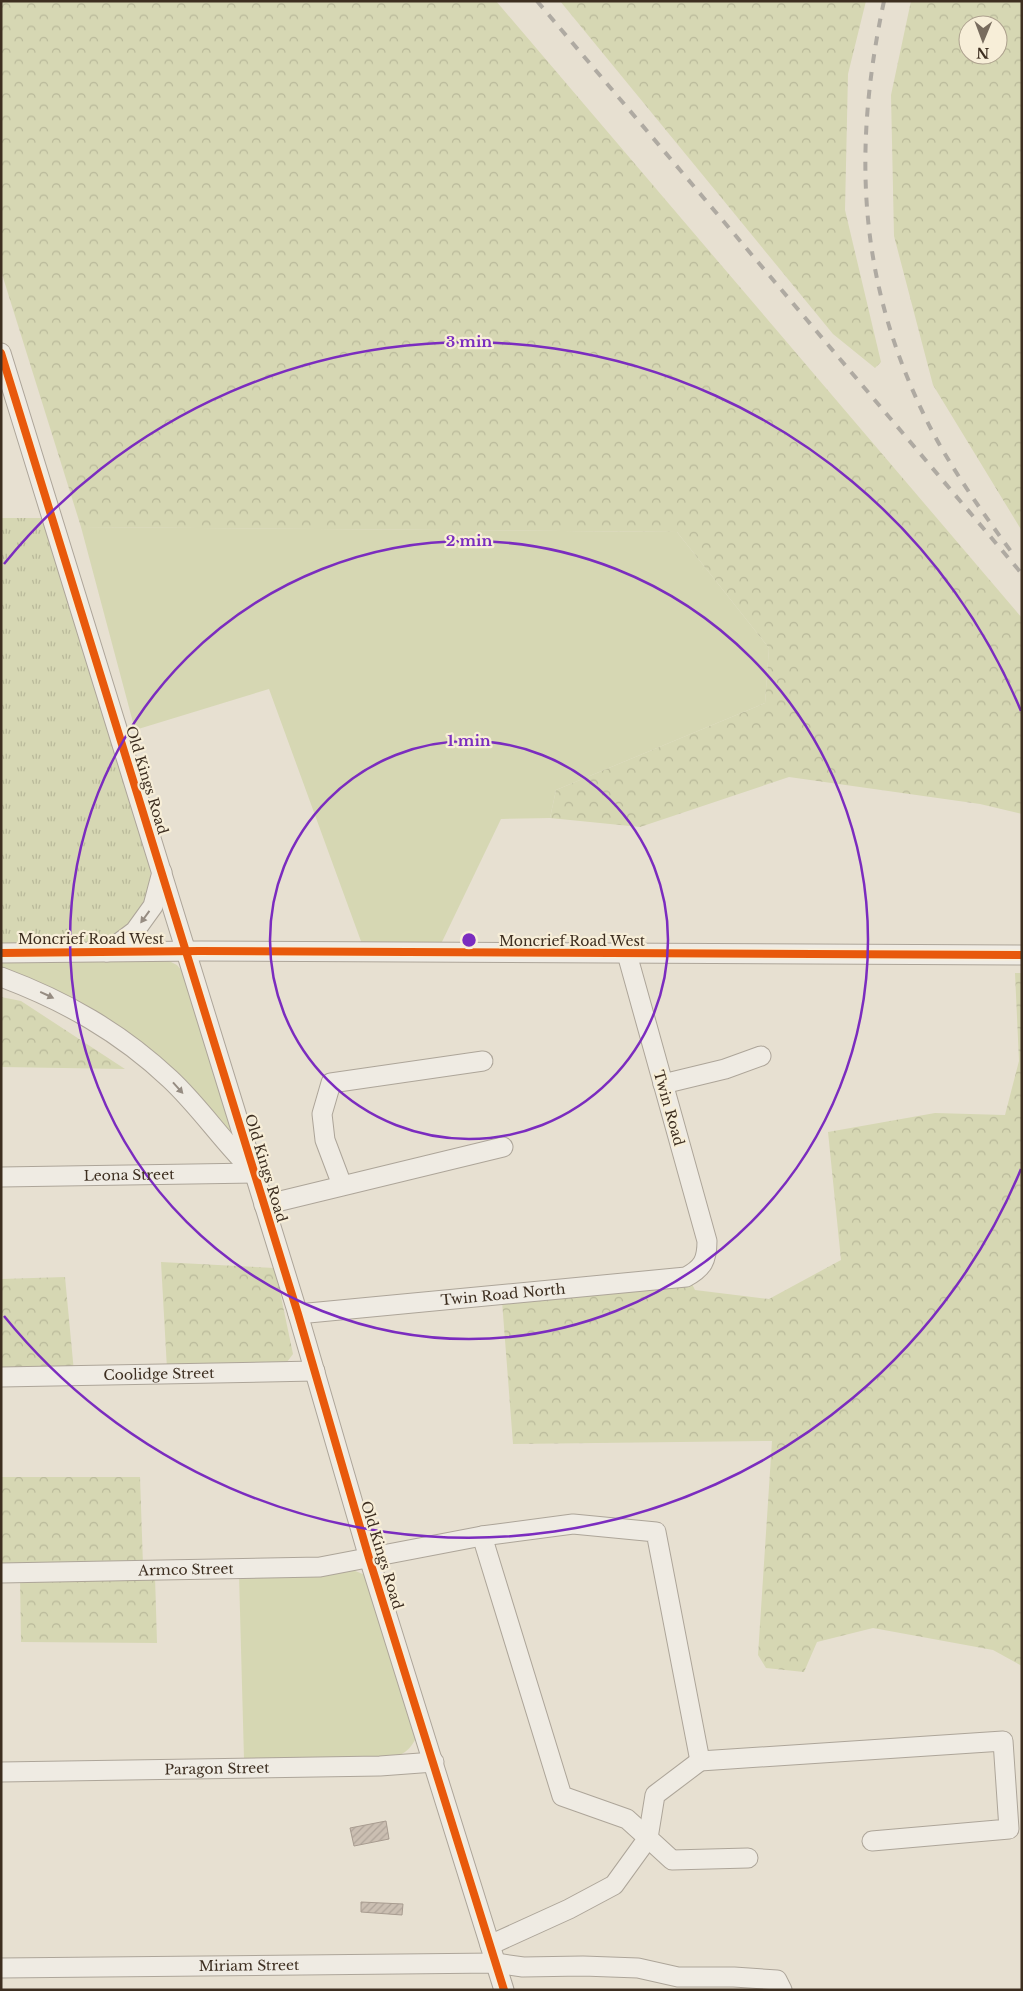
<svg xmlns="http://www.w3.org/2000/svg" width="1023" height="1991" font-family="'Libre Baskerville',serif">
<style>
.grass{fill:#d6d7b3}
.forest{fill:url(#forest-crowns);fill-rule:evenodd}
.park{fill:url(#park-tufts)}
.building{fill:url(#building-hatch);stroke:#a89c90}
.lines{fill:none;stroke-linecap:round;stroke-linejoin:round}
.minor-casing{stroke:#ada599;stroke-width:21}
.minor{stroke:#efebe3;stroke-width:19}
.rail{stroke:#afaaa2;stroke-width:4;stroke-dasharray:9 9;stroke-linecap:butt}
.cycleway-casing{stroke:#f7eed8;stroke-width:11}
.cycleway{stroke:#e8590c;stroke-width:8}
.oneway{fill:#968c82}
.ring{fill:none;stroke:#7b2cbf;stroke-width:2.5}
.labels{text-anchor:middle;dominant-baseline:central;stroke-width:4.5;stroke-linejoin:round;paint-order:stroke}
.street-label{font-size:14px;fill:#3d2e20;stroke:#f7eed8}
.centre{fill:#7b2cbf;stroke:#f7eed8;stroke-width:2.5}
.ring-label{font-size:15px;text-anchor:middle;font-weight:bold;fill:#7b2cbf;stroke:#f7eed8;stroke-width:4.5;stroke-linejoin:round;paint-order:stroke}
</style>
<defs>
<pattern id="forest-crowns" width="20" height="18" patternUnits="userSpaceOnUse" patternTransform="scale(1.25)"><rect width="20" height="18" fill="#d6d7b3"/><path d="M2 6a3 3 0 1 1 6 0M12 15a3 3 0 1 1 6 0" fill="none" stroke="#b9b99a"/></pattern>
<pattern id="park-tufts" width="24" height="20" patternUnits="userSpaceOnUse" patternTransform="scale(1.25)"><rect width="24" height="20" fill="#d6d7b3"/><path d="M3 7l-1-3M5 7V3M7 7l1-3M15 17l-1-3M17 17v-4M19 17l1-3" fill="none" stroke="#b9b99a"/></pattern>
<pattern id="building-hatch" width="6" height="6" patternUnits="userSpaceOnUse" patternTransform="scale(1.25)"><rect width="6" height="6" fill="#cbbfb2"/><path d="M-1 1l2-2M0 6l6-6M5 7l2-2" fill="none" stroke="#afa499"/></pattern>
</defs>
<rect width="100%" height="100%" fill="#e7e0d1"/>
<g class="grass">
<path d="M 81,527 L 677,532 L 769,648 L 765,703 L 556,790 L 550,818 L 501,819 L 440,946 L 362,944 L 269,689 L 135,730 Z"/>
<path d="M 165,959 L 177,965 L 186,976 L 235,1138 L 172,1072 L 1,971 L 1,961 Z"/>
<path d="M 353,1570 L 365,1575 L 418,1733 C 412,1749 404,1755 388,1759 L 244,1759 L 239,1575 Z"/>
</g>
<g class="forest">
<path d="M 1,1 L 496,1 L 1022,618 L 1022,814 L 980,804 L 789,777 L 640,827 L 550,818 L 556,790 L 765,703 L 769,648 L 677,532 L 81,527 L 1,271 Z"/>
<path d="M 560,1 L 866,1 L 848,74 L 845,210 L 881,362 L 875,368 L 833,334 Z"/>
<path d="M 911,1 L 1022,1 L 1022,531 L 933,385 L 894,236 L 891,95 ZM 968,25 L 998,25 L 998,55 L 968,55 Z"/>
<path d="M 1015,973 L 1022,973 L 1022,1666 L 993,1650 L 873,1628 L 817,1642 L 804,1672 L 766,1668 L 758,1655 L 772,1441 L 513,1444 L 502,1301 L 691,1282 L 695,1290 L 769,1299 L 841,1260 L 828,1132 L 935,1113 L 1005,1115 L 1019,1061 Z"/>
<path d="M 1,997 L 21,1001 L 125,1069 L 1,1067 Z"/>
<path d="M 161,1262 L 275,1268 L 293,1354 L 284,1366 L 167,1369 Z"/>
<path d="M 65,1277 L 74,1372 L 1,1373 L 1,1279 Z"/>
<path d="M 1,1477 L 140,1477 L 143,1565 L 1,1564 Z"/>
<path d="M 155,1576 L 157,1643 L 21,1642 L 20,1578 Z"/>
</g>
<path class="park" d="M 1,518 L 44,518 L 151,869 L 148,894 L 133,920 L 115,935 L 87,944 L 1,945 Z"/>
<g class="building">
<path d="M 386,1821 L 389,1839 L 354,1846 L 350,1828 Z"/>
<path d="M 361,1902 L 403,1904 L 402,1915 L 361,1912 Z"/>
</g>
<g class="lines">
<g class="minor-casing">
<g id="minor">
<path d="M 1,353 L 298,1314 L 369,1558 L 504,1990"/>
<path d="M 107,952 L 135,931 L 153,906 L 162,872"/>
<path d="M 1,953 L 200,951 L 1022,955"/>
<path d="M 1,977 C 65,1001 120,1032 170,1079 C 200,1107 223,1142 252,1170"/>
<path d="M 663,1084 L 725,1069 L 761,1056"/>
<path id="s1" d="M 1,1177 L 255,1173"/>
<path d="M 342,1185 L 325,1140 L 322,1114 L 331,1083 L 483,1061"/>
<path d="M 264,1205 L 503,1147"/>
<path id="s2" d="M 298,1314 L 686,1277 C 703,1268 707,1260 707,1241 L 627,954"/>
<path id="s3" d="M 1,1377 L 315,1371"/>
<path d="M 482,1536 L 562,1796 L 627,1819 L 648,1838 L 614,1885 L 569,1909 L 490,1945"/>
<path id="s4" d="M 1,1573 L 320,1567 L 482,1536 L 573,1524 L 656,1532 L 700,1761 L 1003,1741 L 1009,1829 L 872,1841"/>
<path d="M 700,1761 L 655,1795 L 648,1838 L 672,1860 L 748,1858"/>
<path id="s5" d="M 1,1772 L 380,1766 L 434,1762"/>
<path id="s6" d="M 1,1968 L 496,1963 L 523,1967 L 583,1966 L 638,1968 L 678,1977 L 734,1977 L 777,1980 L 782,1990"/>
</g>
</g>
<use href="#minor" class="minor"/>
<g class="rail">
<path d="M 537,1 L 1022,574"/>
<path d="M 884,1 C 852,151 858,282 927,421 C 948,464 984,515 1013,554"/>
</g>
<g class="cycleway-casing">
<g id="cycleway">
<path d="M 1,353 L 298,1314 L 369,1558 L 504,1990"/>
<path d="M 1,953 L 200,951 L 1022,955"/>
</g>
</g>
<use href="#cycleway" class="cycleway"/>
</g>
<defs><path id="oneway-solid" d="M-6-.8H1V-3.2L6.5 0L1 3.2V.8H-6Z" transform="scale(1.25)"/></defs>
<g class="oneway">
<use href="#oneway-solid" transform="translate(145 917) rotate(126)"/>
<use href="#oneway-solid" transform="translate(47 995) rotate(25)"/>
<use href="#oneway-solid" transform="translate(178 1088) rotate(48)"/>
</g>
<g class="ring">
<circle cx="469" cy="940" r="199"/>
<circle cx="469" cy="940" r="399"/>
<path d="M1021 1169A598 598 0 0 1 4 1316M4 564A598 598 0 0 1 1021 711"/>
</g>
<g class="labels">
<g class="street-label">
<text transform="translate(147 780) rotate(73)">Old Kings Road</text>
<text x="91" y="939">Moncrief Road West</text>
<text x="572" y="941">Moncrief Road West</text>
<text transform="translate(669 1108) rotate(74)">Twin Road</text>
<text transform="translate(266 1168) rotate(73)">Old Kings Road</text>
<text stroke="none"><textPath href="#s1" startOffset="128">Leona Street</textPath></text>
<text stroke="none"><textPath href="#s2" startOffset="206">Twin Road North</textPath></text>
<text stroke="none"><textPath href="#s3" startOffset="158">Coolidge Street</textPath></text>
<text transform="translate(382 1555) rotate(73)">Old Kings Road</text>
<text stroke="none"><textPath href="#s4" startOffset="185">Armco Street</textPath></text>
<text stroke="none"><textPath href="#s5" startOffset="216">Paragon Street</textPath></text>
<text stroke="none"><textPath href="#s6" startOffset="248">Miriam Street</textPath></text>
</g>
</g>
<circle cx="469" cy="940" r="8" class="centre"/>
<g class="ring-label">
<text x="469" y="347">3 min</text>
<text x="469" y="546">2 min</text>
<text x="469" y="746">1 min</text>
</g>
<rect width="1023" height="1991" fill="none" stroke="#3d2e20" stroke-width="5"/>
<g transform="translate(983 40) rotate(181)"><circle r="24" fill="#f7eed8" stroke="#ada18e"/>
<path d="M0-4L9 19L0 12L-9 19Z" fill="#786c5e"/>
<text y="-8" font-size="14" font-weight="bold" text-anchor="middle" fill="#3d2e20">N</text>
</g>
</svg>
